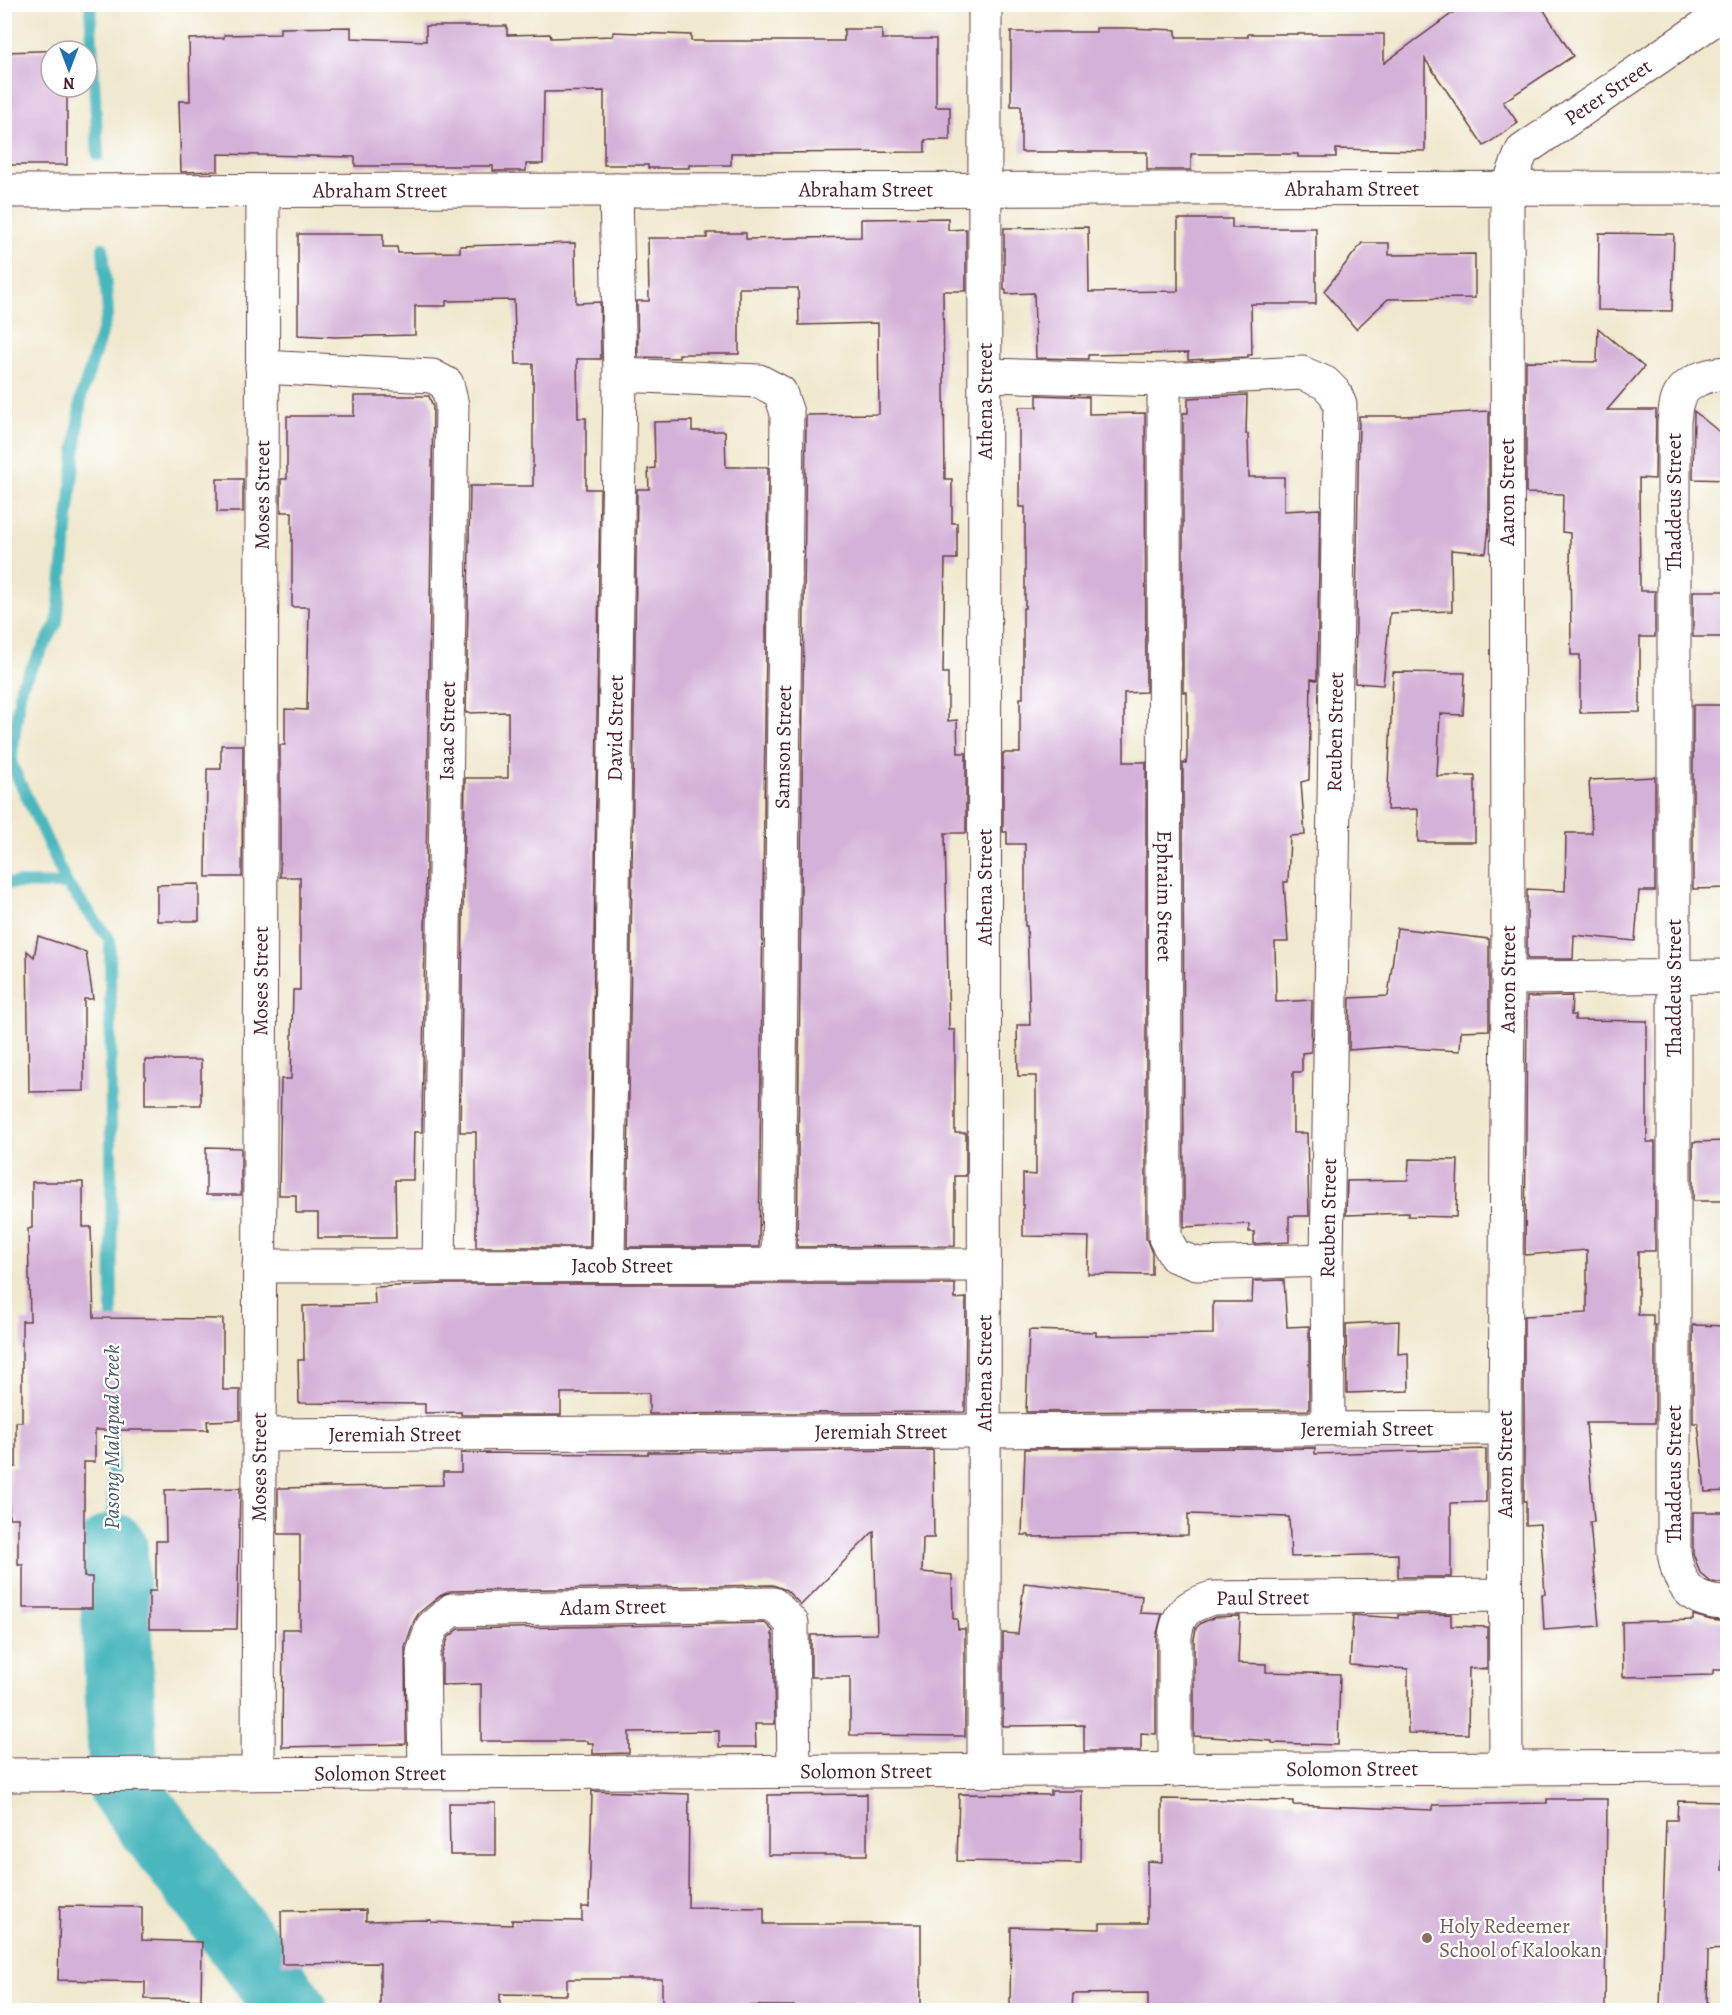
<svg xmlns="http://www.w3.org/2000/svg" width="1732" height="2015" font-family="Alegreya,serif">
<style>
.lines{fill:none;stroke-linecap:round;stroke-linejoin:round}
.stream{stroke:#48b7be;stroke-width:12}
.river{stroke:#48b7be;stroke-width:70}
.building{fill:#d4b1d8}
.minor-casing{stroke:#633d43;stroke-width:35}
.minor{stroke:#fff;stroke-width:33}
.education-dot{fill:#8d6e63;stroke:#fff;stroke-width:2}
.labels{text-anchor:middle;dominant-baseline:central;stroke-width:4.5;stroke-linejoin:round;paint-order:stroke}
.street-label{font-size:21px;fill:#4a1f2b;stroke:#fff}
.education-label{font-size:21px;fill:#785e54;stroke:#fff;text-anchor:start}
.water-label{font-size:22px;font-style:italic;fill:#495c66;stroke:#fff}
</style>
<rect width="100%" height="100%" fill="#fff"/>
<filter id="ink" filterUnits="userSpaceOnUse"><feTurbulence type="fractalNoise" baseFrequency=".0167" numOctaves="2"/><feDisplacementMap in="SourceGraphic" scale="12" xChannelSelector="R" yChannelSelector="G"/><feConvolveMatrix kernelMatrix="1 2 1 2 8 2 1 2 1" color-interpolation-filters="sRGB"/></filter>
<filter id="wash" filterUnits="userSpaceOnUse"><feTurbulence type="fractalNoise" baseFrequency=".008" numOctaves="4" result="noise"/><feDisplacementMap in="SourceGraphic" scale="24" xChannelSelector="R" yChannelSelector="G"/><feGaussianBlur stdDeviation="1.35" result="paint"/><feColorMatrix in="noise" values="0 0 0 0 0 0 0 0 0 0 0 0 0 0 0 0 0 1.4 0 .05"/><feComposite in="paint" operator="in"/></filter>
<g filter="url(#wash)">
<rect width="100%" height="100%" fill="#f0e8ce"/>
<g class="lines">
<g class="stream">
<path d="M 90,4 L 98,155"/>
<path d="M 103,248 L 108,313 L 81,397 L 57,623 L 21,686 L 11,763 L 67,884 L 110,940 L 112,1334"/>
<path d="M 4,883 L 67,884"/>
<path d="M 112,1415 L 113,1548"/>
</g>
<path class="river" d="M 113,1548 L 124,1788 L 293,2010"/>
</g>
<g id="blocks">
<g class="building">
<path d="M 1465,4 L 1540,4 L 1573,56 L 1503,102 L 1518,123 L 1484,146 L 1425,59 L 1425,151 L 1336,149 L 1336,157 L 1298,157 L 1298,154 L 1191,154 L 1191,170 L 1147,170 L 1147,152 L 1021,152 L 1021,106 L 1011,106 L 1011,32 L 1096,32 L 1096,28 L 1129,28 L 1176,30 L 1176,37 L 1248,37 L 1248,34 L 1384,34 L 1384,63 Z"/>
<path d="M 426,26 L 507,26 L 507,35 L 550,34 L 551,38 L 613,36 L 613,32 L 691,35 L 691,41 L 844,41 L 844,29 L 882,29 L 882,39 L 936,39 L 936,107 L 950,107 L 950,140 L 925,140 L 925,152 L 731,153 L 731,165 L 689,165 L 689,168 L 648,168 L 648,165 L 604,165 L 604,91 L 544,92 L 543,164 L 526,164 L 526,171 L 493,171 L 493,166 L 355,166 L 355,157 L 218,154 L 218,171 L 181,172 L 179,101 L 190,101 L 189,39 L 224,38 L 224,35 L 280,34 L 280,28 L 351,27 L 351,38 L 426,41 Z"/>
<path d="M 74,50 L 51,51 L 51,87 L 75,87 L 75,95 L 67,96 L 67,165 L 4,165 L 4,52 Z"/>
<path d="M 948,218 L 948,230 L 966,229 L 966,291 L 943,291 L 945,479 L 952,479 L 952,523 L 957,523 L 957,559 L 945,559 L 943,673 L 948,673 L 948,721 L 957,720 L 958,753 L 966,753 L 966,833 L 945,833 L 949,1030 L 955,1030 L 955,1133 L 966,1133 L 966,1176 L 955,1176 L 955,1246 L 797,1247 L 806,415 L 879,414 L 878,323 L 799,325 L 798,288 L 739,288 L 739,354 L 679,354 L 679,358 L 638,357 L 637,301 L 649,301 L 648,238 L 707,238 L 707,233 L 746,233 L 746,239 L 861,237 L 861,219 Z"/>
<path d="M 1178,219 L 1232,219 L 1232,228 L 1316,228 L 1316,304 L 1251,304 L 1252,355 L 1248,355 L 1248,357 L 1188,360 L 1188,353 L 1088,355 L 1088,359 L 1036,358 L 1034,293 L 1006,294 L 1006,290 L 1004,290 L 1004,228 L 1088,227 L 1089,292 L 1178,291 Z"/>
<path d="M 1599,233 L 1674,234 L 1672,311 L 1598,310 Z"/>
<path d="M 298,234 L 383,234 L 383,247 L 397,247 L 398,253 L 460,252 L 460,246 L 575,243 L 576,303 L 600,302 L 601,359 L 577,359 L 578,418 L 586,418 L 586,489 L 600,489 L 590,1247 L 476,1247 L 476,1132 L 460,1132 L 465,778 L 508,778 L 508,712 L 466,713 L 470,486 L 533,486 L 533,364 L 516,364 L 514,300 L 446,301 L 446,306 L 415,306 L 415,335 L 335,337 L 298,335 Z"/>
<path d="M 1362,243 L 1389,243 L 1389,255 L 1475,254 L 1475,298 L 1388,299 L 1356,329 L 1324,291 Z"/>
<path d="M 1598,328 L 1644,367 L 1607,410 L 1656,410 L 1655,479 L 1639,478 L 1640,591 L 1655,591 L 1655,637 L 1640,637 L 1640,712 L 1580,713 L 1580,655 L 1571,655 L 1570,533 L 1562,532 L 1563,494 L 1526,493 L 1526,361 L 1597,362 Z"/>
<path d="M 1037,395 L 1089,397 L 1089,414 L 1145,413 L 1146,692 L 1124,693 L 1124,762 L 1146,762 L 1146,1238 L 1152,1253 L 1152,1275 L 1088,1274 L 1089,1237 L 1023,1236 L 1023,1174 L 1036,1175 L 1036,1076 L 1018,1076 L 1017,1025 L 1030,1025 L 1027,926 L 1025,926 L 1025,844 L 1007,844 L 1007,832 L 1003,832 L 1003,753 L 1020,753 L 1020,698 L 1023,698 L 1023,608 L 1025,608 L 1025,507 L 1019,507 L 1019,407 L 1037,407 Z"/>
<path d="M 1247,395 L 1246,434 L 1248,434 L 1249,477 L 1284,477 L 1284,511 L 1320,509 L 1317,680 L 1311,679 L 1309,780 L 1301,782 L 1305,835 L 1290,836 L 1288,882 L 1284,882 L 1288,942 L 1275,942 L 1276,1002 L 1312,1000 L 1311,1052 L 1302,1053 L 1302,1072 L 1293,1072 L 1293,1133 L 1307,1133 L 1309,1216 L 1289,1216 L 1289,1242 L 1254,1244 L 1254,1232 L 1249,1232 L 1249,1224 L 1184,1227 L 1183,763 L 1186,763 L 1187,756 L 1187,692 L 1183,692 L 1183,413 L 1188,413 L 1188,398 Z"/>
<path d="M 354,396 L 429,396 L 433,407 L 422,1132 L 414,1132 L 413,1180 L 395,1180 L 396,1238 L 318,1238 L 318,1213 L 296,1213 L 296,1195 L 279,1195 L 281,1079 L 291,1079 L 293,990 L 300,990 L 300,877 L 280,877 L 280,745 L 285,745 L 285,709 L 307,710 L 309,607 L 292,607 L 292,512 L 281,512 L 281,479 L 287,479 L 287,416 L 354,416 Z"/>
<path d="M 1489,411 L 1489,526 L 1486,553 L 1451,550 L 1452,611 L 1390,613 L 1383,685 L 1355,683 L 1359,416 L 1404,416 Z"/>
<path d="M 1694,411 L 1728,439 L 1728,480 L 1693,479 Z"/>
<path d="M 692,421 L 692,431 L 725,431 L 726,467 L 768,467 L 759,1247 L 627,1247 L 637,489 L 649,489 L 648,469 L 655,468 L 654,422 Z"/>
<rect x="217" y="479" width="26" height="33"/>
<rect x="1693" y="591" width="35" height="46"/>
<path d="M 1393,672 L 1465,673 L 1463,715 L 1440,714 L 1437,776 L 1475,776 L 1475,842 L 1418,842 L 1418,809 L 1387,810 Z"/>
<path d="M 1693,705 L 1728,705 L 1728,888 L 1693,889 Z"/>
<path d="M 221,745 L 243,745 L 242,877 L 206,877 L 207,769 L 221,769 Z"/>
<path d="M 1655,777 L 1655,891 L 1639,891 L 1635,941 L 1574,935 L 1573,959 L 1527,959 L 1527,889 L 1565,891 L 1566,833 L 1592,833 L 1589,780 Z"/>
<path d="M 199,884 L 199,921 L 157,921 L 157,885 Z"/>
<path d="M 1397,928 L 1489,939 L 1489,1030 L 1461,1031 L 1460,1051 L 1388,1047 L 1349,1050 L 1350,998 L 1388,996 Z"/>
<path d="M 38,936 L 86,952 L 93,999 L 84,999 L 84,1091 L 29,1092 L 27,951 L 34,957 Z"/>
<path d="M 1572,996 L 1571,1015 L 1575,1015 L 1575,1020 L 1647,1021 L 1647,1142 L 1655,1142 L 1655,1251 L 1638,1251 L 1638,1315 L 1653,1315 L 1653,1325 L 1655,1325 L 1655,1423 L 1586,1423 L 1594,1522 L 1590,1522 L 1599,1626 L 1544,1630 L 1542,1594 L 1545,1594 L 1540,1524 L 1526,1525 L 1526,1501 L 1524,1501 L 1524,1316 L 1587,1313 L 1587,1250 L 1525,1255 L 1527,997 Z"/>
<rect x="145" y="1060" width="56" height="45"/>
<path d="M 1728,1141 L 1728,1201 L 1693,1201 L 1693,1142 Z"/>
<path d="M 206,1147 L 241,1148 L 241,1195 L 206,1195 Z"/>
<path d="M 1409,1159 L 1458,1160 L 1456,1217 L 1408,1216 L 1408,1213 L 1346,1215 L 1347,1181 L 1408,1180 Z"/>
<path d="M 32,1182 L 83,1182 L 83,1227 L 91,1227 L 94,1318 L 223,1319 L 223,1390 L 240,1390 L 240,1420 L 207,1421 L 208,1430 L 95,1430 L 95,1462 L 84,1462 L 84,1577 L 92,1577 L 92,1608 L 23,1608 L 23,1565 L 18,1565 L 18,1518 L 9,1518 L 9,1467 L 16,1467 L 16,1422 L 22,1422 L 22,1321 L 30,1321 L 28,1229 L 32,1228 Z"/>
<path d="M 1284,1280 L 1287,1327 L 1309,1326 L 1309,1410 L 1026,1412 L 1029,1330 L 1096,1332 L 1096,1336 L 1213,1334 L 1213,1302 L 1252,1302 L 1253,1281 Z"/>
<path d="M 446,1284 L 955,1284 L 955,1299 L 966,1298 L 965,1412 L 649,1414 L 649,1393 L 561,1393 L 561,1415 L 461,1415 L 461,1412 L 425,1413 L 425,1404 L 299,1403 L 298,1360 L 304,1360 L 303,1306 L 375,1304 L 374,1287 Z"/>
<path d="M 1399,1321 L 1398,1354 L 1408,1353 L 1409,1391 L 1347,1393 L 1346,1324 Z"/>
<path d="M 1693,1325 L 1728,1326 L 1728,1491 L 1705,1492 L 1698,1423 L 1693,1423 Z"/>
<path d="M 1315,1448 L 1315,1454 L 1486,1449 L 1486,1502 L 1451,1503 L 1451,1577 L 1398,1577 L 1398,1554 L 1291,1557 L 1289,1517 L 1188,1514 L 1188,1535 L 1029,1537 L 1029,1535 L 1022,1535 L 1025,1449 Z"/>
<path d="M 933,1450 L 934,1538 L 923,1538 L 922,1572 L 952,1575 L 953,1619 L 957,1619 L 958,1629 L 965,1629 L 965,1736 L 850,1735 L 850,1677 L 811,1677 L 811,1635 L 877,1634 L 874,1531 L 801,1605 L 786,1590 L 773,1585 L 451,1591 L 440,1596 L 419,1613 L 414,1621 L 405,1647 L 406,1744 L 282,1747 L 283,1629 L 300,1629 L 300,1534 L 278,1534 L 278,1488 L 443,1485 L 443,1472 L 461,1472 L 461,1453 L 648,1454 L 648,1452 Z"/>
<path d="M 240,1488 L 237,1629 L 149,1629 L 149,1591 L 156,1591 L 156,1541 L 166,1541 L 165,1490 Z"/>
<path d="M 1693,1512 L 1728,1512 L 1728,1584 L 1711,1582 L 1700,1573 L 1693,1553 Z"/>
<path d="M 1024,1583 L 1142,1596 L 1140,1613 L 1162,1614 L 1156,1637 L 1156,1734 L 1141,1733 L 1141,1751 L 1084,1751 L 1084,1725 L 1003,1726 L 1003,1633 L 1018,1634 Z"/>
<path d="M 1451,1614 L 1451,1626 L 1487,1627 L 1487,1669 L 1469,1668 L 1468,1734 L 1408,1733 L 1408,1669 L 1350,1665 L 1353,1615 L 1398,1618 L 1398,1615 Z"/>
<path d="M 1693,1615 L 1711,1620 L 1728,1622 L 1728,1670 L 1713,1670 L 1713,1675 L 1623,1677 L 1622,1622 L 1693,1620 Z"/>
<path d="M 1240,1616 L 1238,1663 L 1266,1664 L 1266,1672 L 1340,1674 L 1338,1745 L 1272,1743 L 1272,1741 L 1194,1736 L 1194,1639 L 1196,1628 L 1201,1623 L 1215,1617 Z"/>
<path d="M 765,1623 L 773,1631 L 772,1635 L 773,1635 L 775,1724 L 755,1724 L 756,1747 L 719,1747 L 719,1731 L 629,1732 L 629,1753 L 593,1754 L 593,1743 L 587,1743 L 587,1741 L 481,1741 L 481,1684 L 442,1685 L 442,1656 L 448,1638 L 459,1629 Z"/>
<path d="M 592,1791 L 689,1794 L 688,1907 L 764,1908 L 764,1924 L 921,1924 L 921,2010 L 794,2010 L 794,2006 L 662,2005 L 662,1979 L 567,1979 L 567,1995 L 500,1994 L 500,2010 L 380,2010 L 380,1963 L 282,1964 L 281,1911 L 366,1910 L 366,1921 L 431,1920 L 431,1922 L 512,1925 L 512,1920 L 582,1921 L 582,1907 L 589,1907 Z"/>
<path d="M 1051,1791 L 1082,1791 L 1081,1863 L 957,1861 L 959,1794 L 1051,1795 Z"/>
<path d="M 867,1794 L 867,1855 L 768,1855 L 768,1795 Z"/>
<path d="M 1162,1799 L 1293,1801 L 1293,1805 L 1433,1810 L 1433,1805 L 1547,1803 L 1547,1799 L 1607,1799 L 1605,2010 L 1148,2010 L 1148,1993 L 1073,1994 L 1072,2010 L 1010,2010 L 1011,1927 L 1100,1929 L 1100,1923 L 1147,1923 L 1147,1861 L 1162,1862 Z"/>
<path d="M 1678,1801 L 1724,1802 L 1722,1870 L 1728,1870 L 1728,1949 L 1708,1950 L 1707,2010 L 1660,2010 L 1666,1820 L 1677,1820 Z"/>
<path d="M 449,1803 L 496,1803 L 496,1855 L 450,1855 Z"/>
<path d="M 60,1906 L 142,1907 L 142,1940 L 202,1942 L 201,2000 L 145,1999 L 145,1982 L 58,1980 Z"/>
</g>
</g>
</g>
<g filter="url(#ink)">
<use href="#blocks" fill-opacity="0" stroke="#633d43" stroke-width="1.5"/>
<g class="lines">
<g class="minor-casing">
<g id="minor">
<path id="s1" d="M 4,191 L 1728,188"/>
<path d="M 262,367 L 432,376 L 447,384 L 452,405 L 439,1266"/>
<path d="M 1728,373 C 1708,374 1683,381 1677,402 C 1675,408 1675,415 1674,422 L 1674,1552 C 1679,1586 1691,1603 1728,1603"/>
<path d="M 620,375 L 759,381 L 780,392 L 787,413 L 778,1265"/>
<path d="M 985,375 L 1164,380 L 1302,373 L 1325,383 L 1335,393 L 1340,405 L 1327,1260 L 1328,1428"/>
<path id="s2" d="M 1164,380 L 1165,1238 L 1175,1256 L 1197,1264 L 1327,1260"/>
<path d="M 1508,978 L 1728,976"/>
<path id="s3" d="M 608,1265 L 620,375 L 616,190"/>
<path id="s4" d="M 259,1266 L 984,1265"/>
<path id="s5" d="M 259,1435 L 1505,1428"/>
<path id="s6" d="M 1506,1768 L 1505,1428 L 1508,978 L 1507,189 L 1522,151 L 1728,10"/>
<path id="s7" d="M 1175,1770 L 1175,1637 C 1178,1611 1188,1606 1212,1598 L 1505,1595"/>
<path id="s8" d="M 984,1771 L 985,4"/>
<path id="s9" d="M 425,1772 L 423,1653 L 432,1627 L 452,1610 L 773,1604 L 792,1623 L 794,1771"/>
<path id="s10" d="M 258,1773 L 263,191"/>
<path id="s11" d="M 4,1775 L 1728,1767"/>
</g>
</g>
<use href="#minor" class="minor"/>
</g>
</g>
<circle class="education-dot" cx="1427" cy="1938" r="6"/>
<g class="labels">
<g class="street-label">
<text stroke="none"><textPath href="#s6" startOffset="1724">Peter Street</textPath></text>
<text stroke="none"><textPath href="#s1" startOffset="1348">Abraham Street</textPath></text>
<text stroke="none"><textPath href="#s1" startOffset="376">Abraham Street</textPath></text>
<text stroke="none"><textPath href="#s1" startOffset="862">Abraham Street</textPath></text>
<text stroke="none"><textPath href="#s8" startOffset="1370">Athena Street</textPath></text>
<text transform="translate(1507 492) rotate(-90)">Aaron Street</text>
<text stroke="none"><textPath href="#s10" startOffset="1278">Moses Street</textPath></text>
<text transform="translate(1674 502) rotate(-90)">Thaddeus Street</text>
<text stroke="none"><textPath href="#s3" startOffset="537">David Street</textPath></text>
<text transform="translate(447 731) rotate(-89)">Isaac Street</text>
<text transform="translate(1335 732) rotate(-89)">Reuben Street</text>
<text transform="translate(783 747) rotate(-89)">Samson Street</text>
<text stroke="none"><textPath href="#s8" startOffset="884">Athena Street</textPath></text>
<text stroke="none"><textPath href="#s2" startOffset="516">Ephraim Street</textPath></text>
<text stroke="none"><textPath href="#s6" startOffset="789">Aaron Street</textPath></text>
<text stroke="none"><textPath href="#s10" startOffset="792">Moses Street</textPath></text>
<text transform="translate(1674 988) rotate(-90)">Thaddeus Street</text>
<text transform="translate(1328 1218) rotate(-89)">Reuben Street</text>
<text stroke="none"><textPath href="#s4" startOffset="363">Jacob Street</textPath></text>
<text stroke="none"><textPath href="#s8" startOffset="398">Athena Street</textPath></text>
<text stroke="none"><textPath href="#s5" startOffset="1108">Jeremiah Street</textPath></text>
<text stroke="none"><textPath href="#s5" startOffset="622">Jeremiah Street</textPath></text>
<text stroke="none"><textPath href="#s5" startOffset="136">Jeremiah Street</textPath></text>
<text transform="translate(1505 1464) rotate(-90)">Aaron Street</text>
<text stroke="none"><textPath href="#s10" startOffset="306">Moses Street</textPath></text>
<text transform="translate(1674 1474) rotate(-90)">Thaddeus Street</text>
<text stroke="none"><textPath href="#s7" startOffset="242">Paul Street</textPath></text>
<text stroke="none"><textPath href="#s9" startOffset="334">Adam Street</textPath></text>
<text stroke="none"><textPath href="#s11" startOffset="1348">Solomon Street</textPath></text>
<text stroke="none"><textPath href="#s11" startOffset="862">Solomon Street</textPath></text>
<text stroke="none"><textPath href="#s11" startOffset="376">Solomon Street</textPath></text>
</g>
<g class="education-label">
<text x="1439" y="1926">Holy Redeemer<tspan x="1439" dy="24">School of Kalookan</tspan></text>
</g>
<g class="water-label">
<text transform="translate(112 1437) rotate(-90)">Pasong Malapad Creek</text>
</g>
</g>
<rect width="1732" height="2015" fill="none" stroke="#fff" stroke-width="24"/>
<g transform="translate(69 69) rotate(180)"><circle r="28" fill="#ffffff" stroke="#b7a5aa" stroke-width="1.5"/>
<path d="M0-4.5L10 22L0 15L-10 22Z" fill="#1f6fb2"/>
<text y="-9" font-size="16" font-weight="bold" text-anchor="middle" fill="#4a1f2b">N</text>
</g>
</svg>
